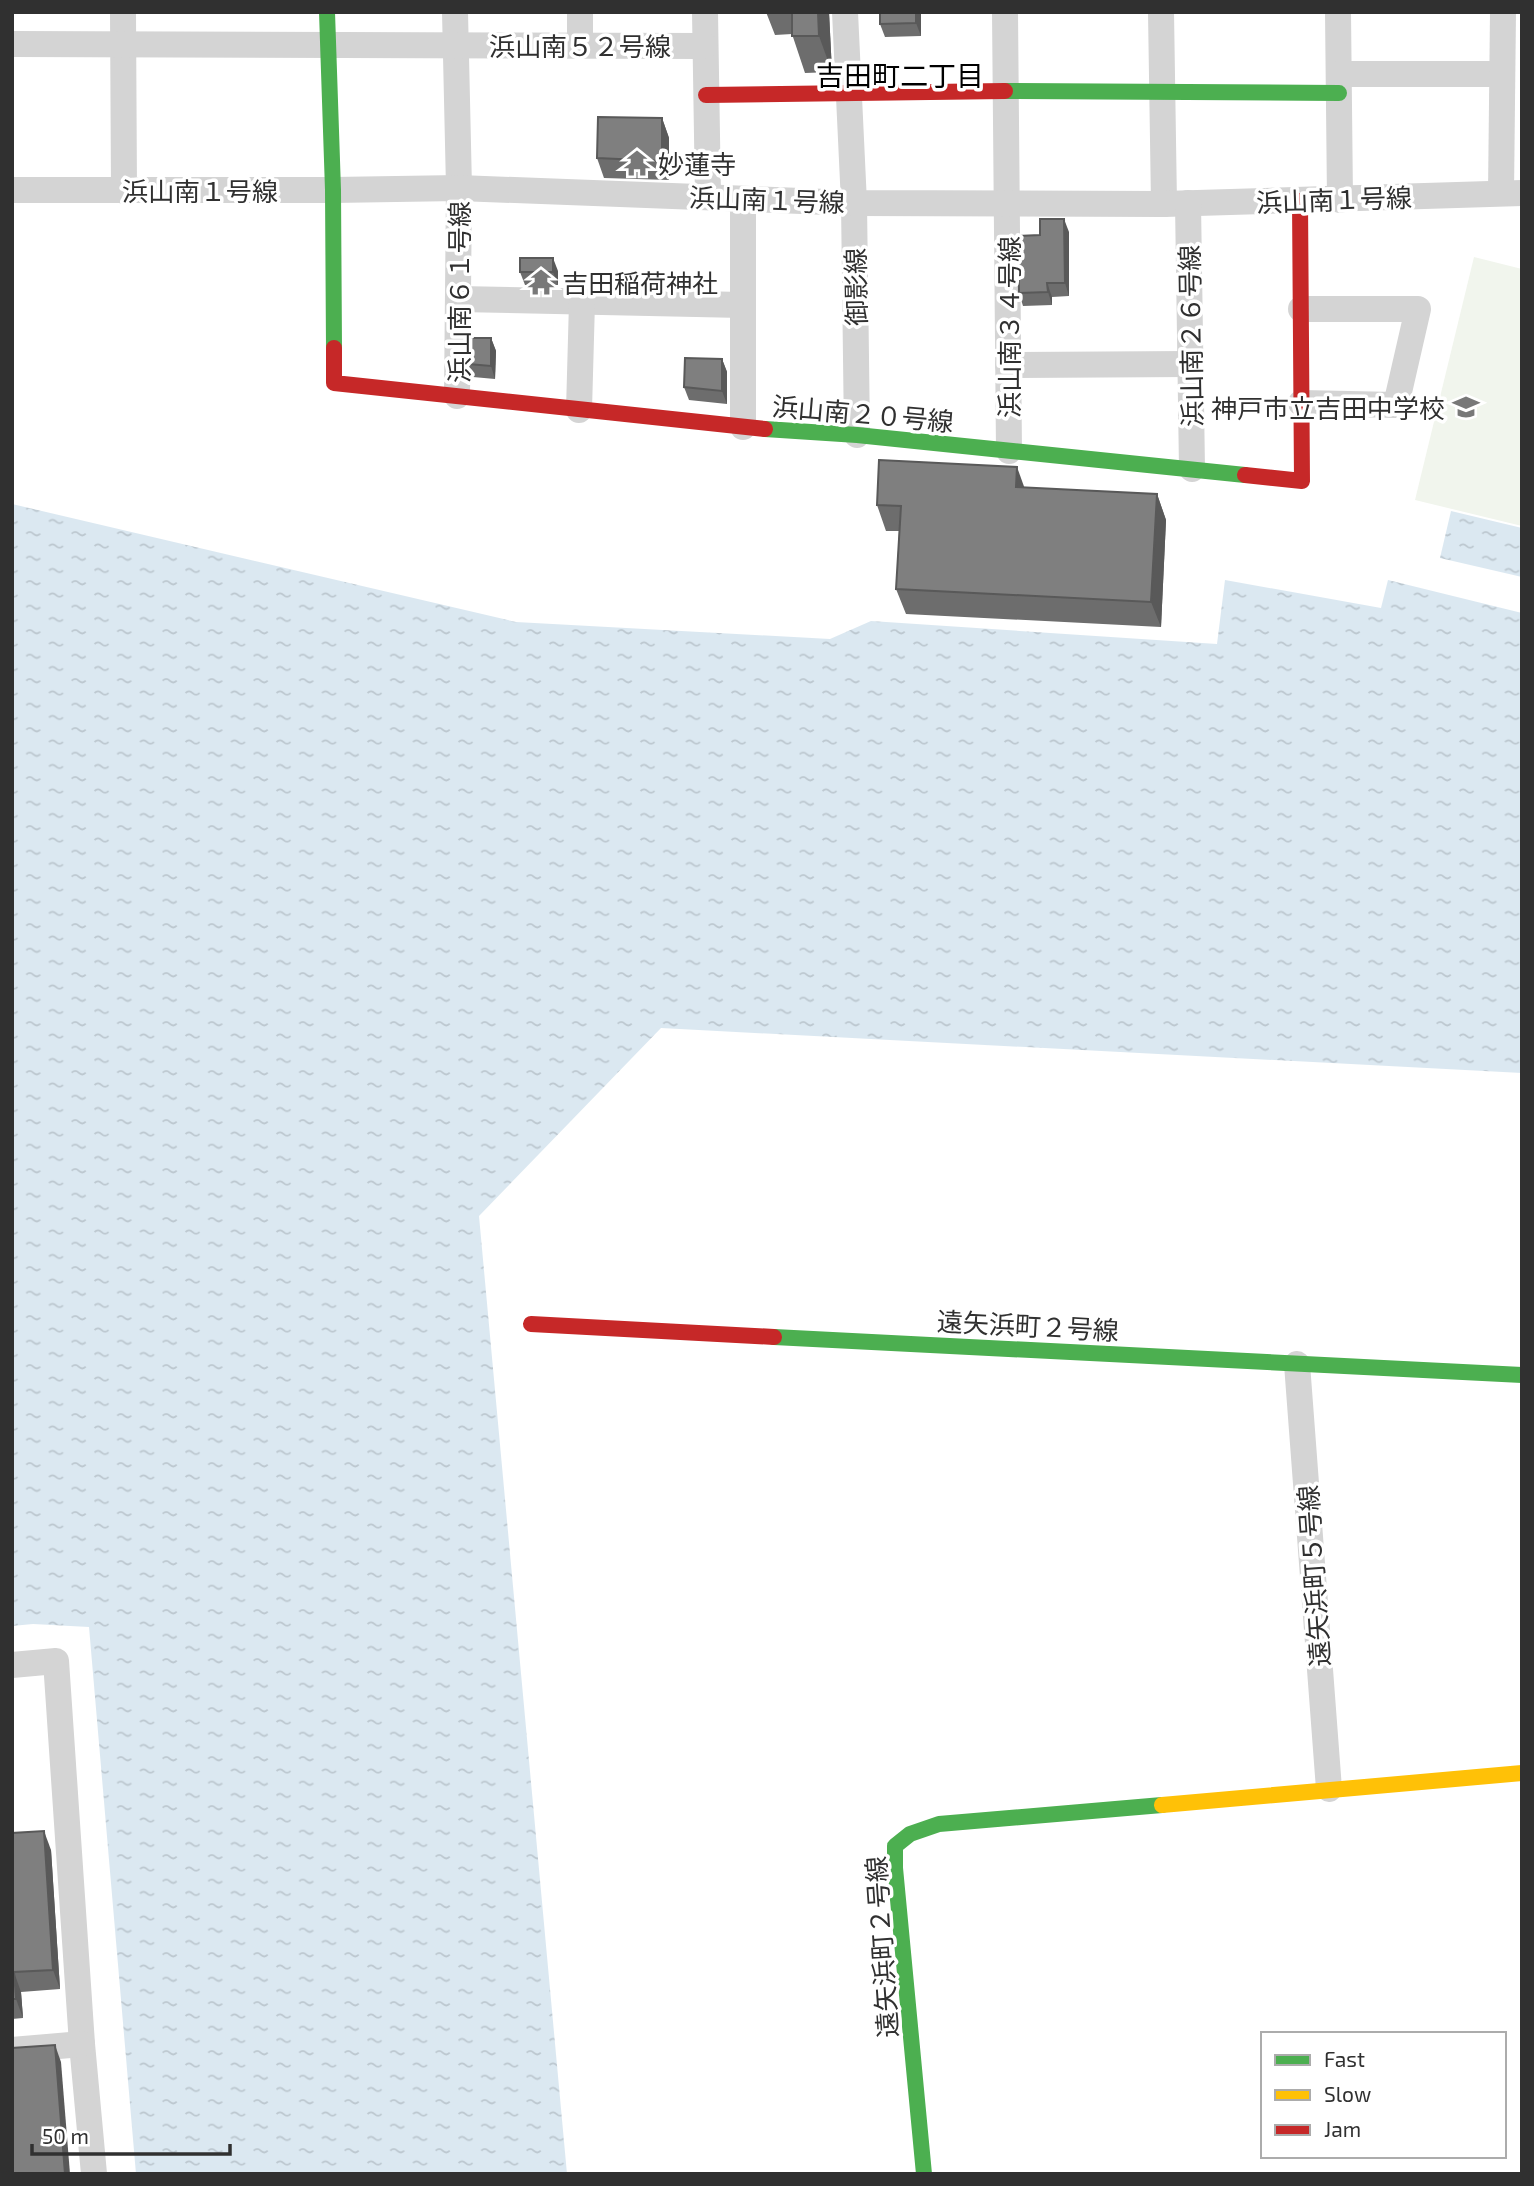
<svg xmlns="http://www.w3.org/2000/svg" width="1534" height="2186" font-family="'Exo 2','Noto Sans JP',sans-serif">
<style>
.pitch{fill:#f1f5ed}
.water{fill:url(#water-ripples)}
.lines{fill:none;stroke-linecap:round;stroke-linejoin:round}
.street{stroke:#d4d4d4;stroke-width:26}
.fast{stroke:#4caf50;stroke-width:16}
.slow{stroke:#ffc107;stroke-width:16}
.jam{stroke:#c62828;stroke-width:16}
.wall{fill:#6d6d6d}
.shaded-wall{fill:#595959}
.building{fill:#7f7f7f;stroke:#595959;stroke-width:2}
.labels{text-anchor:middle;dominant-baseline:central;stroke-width:7;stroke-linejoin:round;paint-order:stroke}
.street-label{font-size:26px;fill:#303030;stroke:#fff}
.poi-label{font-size:26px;fill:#303030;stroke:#fff;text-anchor:start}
.neighbourhood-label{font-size:28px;fill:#000;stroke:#fff}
</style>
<defs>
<pattern id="water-ripples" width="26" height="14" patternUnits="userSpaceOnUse" patternTransform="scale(1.75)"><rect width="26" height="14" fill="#dbe8f1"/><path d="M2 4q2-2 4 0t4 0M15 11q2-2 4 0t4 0" fill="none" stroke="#bcc7cf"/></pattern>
</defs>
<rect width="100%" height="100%" fill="#fff"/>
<path class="pitch" d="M 1474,257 L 1522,269 L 1522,526 L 1415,500 Z"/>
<g class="water">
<path d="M 12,504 L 516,622 L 830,639 L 871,621 L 1217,644 L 1225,580 L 1381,608 L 1388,580 L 1522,613 L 1522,1073 L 661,1028 L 479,1216 L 567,2174 L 136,2174 L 89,1627 L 33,1624 L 12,1626 Z"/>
<path d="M 1451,511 L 1522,528 L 1522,577 L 1440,558 Z"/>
</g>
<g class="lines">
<g class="street">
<path d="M 123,12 L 124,191"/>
<path d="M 455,12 L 459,188 L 457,396"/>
<path d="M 580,12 L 580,45"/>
<path d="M 705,12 L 708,197"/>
<path d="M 845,12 L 854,203 L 857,435"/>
<path d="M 1005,12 L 1009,451"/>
<path d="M 1161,12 L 1164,204"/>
<path d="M 1338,12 L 1340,200"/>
<path d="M 12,44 L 705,46"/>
<path d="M 1339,74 L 1502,74"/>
<path d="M 12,190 L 333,190 L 459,188 L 854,203 L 1164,204 L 1522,193"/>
<path d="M 1501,193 L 1503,12"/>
<path d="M 1188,203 L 1192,469"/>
<path d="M 458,299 L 743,305"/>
<path d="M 1301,309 L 1418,309 L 1396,405 L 1301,403"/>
<path d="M 1008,365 L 1190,364"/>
<path d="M 579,410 L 582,302"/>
<path d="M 743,427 L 743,199"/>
<path d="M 1297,1364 L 1329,1789"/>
<path d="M 12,1665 L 56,1661 L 82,2044 L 94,2174"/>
<path d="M 12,2050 L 82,2044"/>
</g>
<g class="fast">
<path d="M 327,12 L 333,190 L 334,348"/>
<path d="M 1005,91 L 1339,93"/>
<path d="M 765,429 L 857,435 L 1245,475"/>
<path d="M 774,1337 L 1522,1375"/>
<path d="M 924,2174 L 895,1868 L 895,1846 L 910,1834 L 939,1824 L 1162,1805"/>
</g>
<path class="slow" d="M 1162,1805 L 1522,1773"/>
<g class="jam">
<path d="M 706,95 L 1005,91"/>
<path d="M 334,348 L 334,383 L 765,429"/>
<path d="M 1245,475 L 1302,481 L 1300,201"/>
<path d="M 531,1324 L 774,1337"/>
</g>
</g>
<g class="wall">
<path d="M 766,12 L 829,12 L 832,72 L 805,73 L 792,34 L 775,35 Z"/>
<path d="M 921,12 L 921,36 L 885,37 L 880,24 Z"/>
<path d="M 662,118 L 669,138 L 669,180 L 604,178 L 597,158 Z"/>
<path d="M 1069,232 L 1069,296 L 1052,297 L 1052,305 L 1023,306 L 1019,293 L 1040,235 Z"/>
<path d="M 558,271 L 558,285 L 525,285 L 520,272 Z"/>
<path d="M 491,338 L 496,351 L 495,379 L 473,377 L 468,364 Z"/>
<path d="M 722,359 L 727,372 L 727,404 L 689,400 L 684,387 Z"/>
<path d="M 1024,488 L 1157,494 L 1166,520 L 1161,627 L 906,614 L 896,589 L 899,531 L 886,531 L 877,505 Z"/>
<path d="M 12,1833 L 51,1850 L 60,1989 L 21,1992 L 23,2018 L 12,2019 Z"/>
</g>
<g class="shaded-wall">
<path d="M 818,12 L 829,12 L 832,72 L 819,36 Z"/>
<path d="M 916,12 L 921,12 L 921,36 L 916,23 Z"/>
<path d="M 662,118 L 669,138 L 669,180 L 662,161 Z"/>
<path d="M 1064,219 L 1069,232 L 1069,296 L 1065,283 Z"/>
<path d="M 553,258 L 558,271 L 558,285 L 553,272 Z"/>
<path d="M 1047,283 L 1052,297 L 1052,305 L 1048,292 Z"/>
<path d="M 491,338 L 496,351 L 495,379 L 491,366 Z"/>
<path d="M 722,359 L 727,372 L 727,404 L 722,391 Z"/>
<path d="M 1017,467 L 1026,492 L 1016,487 Z"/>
<path d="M 1157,494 L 1166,520 L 1161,627 L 1151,602 Z"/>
<path d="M 44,1831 L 51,1850 L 60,1989 L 53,1970 Z"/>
<path d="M 14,1972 L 21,1992 L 23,2018 L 16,1999 Z"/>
<path d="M 55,2045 L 61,2062 L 70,2174 L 65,2174 Z"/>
</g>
<g class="building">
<path d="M 792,12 L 818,12 L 819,36 L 792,36 Z"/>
<path d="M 880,12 L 916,12 L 916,23 L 880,24 Z"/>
<path d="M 598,117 L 662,118 L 662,161 L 597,158 Z"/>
<path d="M 1040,219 L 1064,219 L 1065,283 L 1047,283 L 1048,292 L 1019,293 L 1018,236 L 1040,235 Z"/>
<rect x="520" y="258" width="33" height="14"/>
<path d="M 468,338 L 491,338 L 491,366 L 468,364 Z"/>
<path d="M 685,358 L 722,359 L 722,391 L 684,387 Z"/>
<path d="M 879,460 L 1017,467 L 1016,487 L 1157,494 L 1151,602 L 896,589 L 901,506 L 877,505 Z"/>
<path d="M 44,1831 L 53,1970 L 14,1972 L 16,1999 L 12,1999 L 12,1833 Z"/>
<path d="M 55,2045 L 65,2174 L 12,2174 L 12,2048 Z"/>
</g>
<defs>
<g id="temple-bare" transform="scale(2.1)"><path d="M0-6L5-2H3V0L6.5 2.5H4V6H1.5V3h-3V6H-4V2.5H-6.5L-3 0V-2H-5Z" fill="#787878" stroke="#fff" stroke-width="2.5" paint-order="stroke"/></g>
<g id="school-bare" transform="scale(2.1)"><path d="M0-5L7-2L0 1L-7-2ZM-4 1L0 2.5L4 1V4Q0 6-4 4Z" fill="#787878" stroke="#fff" stroke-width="2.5" paint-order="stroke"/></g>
</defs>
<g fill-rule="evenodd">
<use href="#temple-bare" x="637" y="163"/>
<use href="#temple-bare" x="541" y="282"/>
<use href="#school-bare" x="1466" y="407"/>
</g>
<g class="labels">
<g class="street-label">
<text x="580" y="45">浜山南５２号線</text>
<text x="200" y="190">浜山南１号線</text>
<text transform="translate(767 199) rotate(2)">浜山南１号線</text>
<text transform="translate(1334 199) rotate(-2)">浜山南１号線</text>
<text transform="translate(855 287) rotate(-91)">御影線</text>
<text transform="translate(458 292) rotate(-90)">浜山南６１号線</text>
<text transform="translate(1008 327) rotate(-90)">浜山南３４号線</text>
<text transform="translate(1190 336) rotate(-91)">浜山南２６号線</text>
<text transform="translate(863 413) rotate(5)">浜山南２０号線</text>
<text transform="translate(1028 1325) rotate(3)">遠矢浜町２号線</text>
<text transform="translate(1313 1576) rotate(-94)">遠矢浜町５号線</text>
<text transform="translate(881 1947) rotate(-94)">遠矢浜町２号線</text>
</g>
<g class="poi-label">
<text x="658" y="163">妙蓮寺</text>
<text x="562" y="282">吉田稲荷神社</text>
<text x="1445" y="407" text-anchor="end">神戸市立吉田中学校</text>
</g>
<g class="neighbourhood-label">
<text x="900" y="75">吉田町二丁目</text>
</g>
</g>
<rect width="1534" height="2186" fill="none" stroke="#303030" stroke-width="28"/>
<rect x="1261" y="2032" width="245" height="126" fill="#ffffff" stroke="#acacac" stroke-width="2"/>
<rect x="1275" y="2055" width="35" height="10" fill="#4caf50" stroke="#acacac" stroke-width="2"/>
<text x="1324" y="2067" font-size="21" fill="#303030">Fast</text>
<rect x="1275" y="2090" width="35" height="10" fill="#ffc107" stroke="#acacac" stroke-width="2"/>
<text x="1324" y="2102" font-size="21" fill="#303030">Slow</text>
<rect x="1275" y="2125" width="35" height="10" fill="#c62828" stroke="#acacac" stroke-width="2"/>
<text x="1324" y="2137" font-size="21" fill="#303030">Jam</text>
<path d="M32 2144v10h198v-10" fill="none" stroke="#303030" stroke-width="3.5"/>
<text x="42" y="2144" font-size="21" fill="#303030" stroke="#ffffff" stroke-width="5" paint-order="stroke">50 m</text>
</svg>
